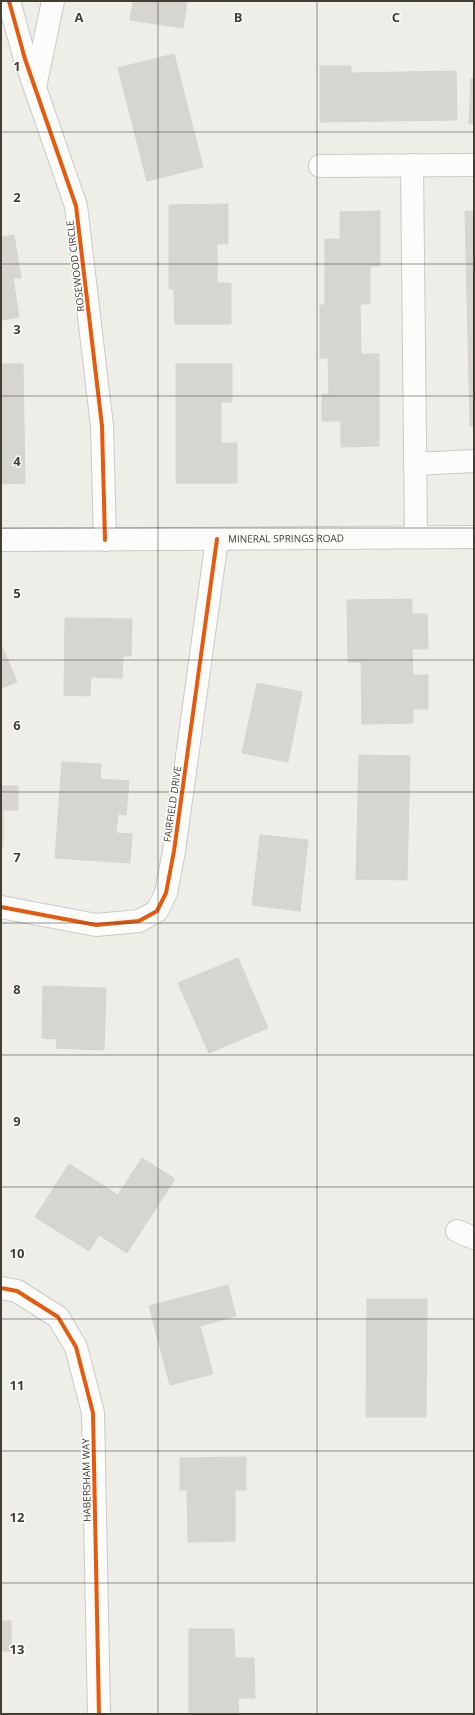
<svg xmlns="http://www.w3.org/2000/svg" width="475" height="1715" font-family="'Open Sans',sans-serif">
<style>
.building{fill:#d7d5cf;stroke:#d6d4cd}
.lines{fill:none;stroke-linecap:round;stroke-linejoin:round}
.minor-casing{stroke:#cbcac5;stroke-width:24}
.minor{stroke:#fcfcfb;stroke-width:22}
.cycleway-casing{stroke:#fff;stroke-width:6}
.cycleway{stroke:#e8590c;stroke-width:4}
.grid{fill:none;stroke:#423e34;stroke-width:1;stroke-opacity:0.55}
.labels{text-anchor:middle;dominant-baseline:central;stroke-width:3;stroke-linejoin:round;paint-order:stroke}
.street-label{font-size:10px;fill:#423e34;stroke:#fff}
.grid-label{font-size:13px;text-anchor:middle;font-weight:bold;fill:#423e34;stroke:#fff;stroke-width:3;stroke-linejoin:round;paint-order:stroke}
</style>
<rect width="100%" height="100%" fill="#eeede7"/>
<g class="building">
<path d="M 133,1 L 187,1 L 183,28 L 130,20 Z"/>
<path d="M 174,54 L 203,167 L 147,181 L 118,68 Z"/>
<path d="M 320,66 L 351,66 L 351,73 L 456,71 L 457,120 L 320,122 Z"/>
<path d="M 471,78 L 474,79 L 474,124 L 469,124 Z"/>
<path d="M 228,204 L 228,244 L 217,244 L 217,283 L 231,283 L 231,324 L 175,324 L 174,289 L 169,289 L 169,205 Z"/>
<path d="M 380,211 L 380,266 L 370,266 L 370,304 L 360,304 L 361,354 L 379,354 L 379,446 L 341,447 L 341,421 L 322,421 L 322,394 L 329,394 L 328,358 L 320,358 L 320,305 L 325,305 L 325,239 L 340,239 L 340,212 Z"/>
<path d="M 465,211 L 474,211 L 474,426 L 470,426 Z"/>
<path d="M 14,235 L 21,278 L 13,278 L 19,317 L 1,320 L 1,237 Z"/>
<path d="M 1,364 L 23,364 L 25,483 L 1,484 Z"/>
<path d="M 176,364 L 232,364 L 232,402 L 221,402 L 221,443 L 237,443 L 237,483 L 176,483 Z"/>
<path d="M 412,599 L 412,614 L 427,614 L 428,649 L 412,649 L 413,675 L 428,675 L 428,709 L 413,709 L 413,723 L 362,724 L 361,662 L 348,662 L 347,600 Z"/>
<path d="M 65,618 L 132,619 L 131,656 L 123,656 L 122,678 L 91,677 L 90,696 L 64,695 Z"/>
<path d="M 1,644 L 17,682 L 1,688 Z"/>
<path d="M 257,683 L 302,692 L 288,762 L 242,753 Z"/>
<path d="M 359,755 L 410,756 L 407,880 L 356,879 Z"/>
<path d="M 62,762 L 101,764 L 100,779 L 129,781 L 126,815 L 118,814 L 116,833 L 132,834 L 130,863 L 55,858 Z"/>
<path d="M 1,786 L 18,786 L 18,810 L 3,810 L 3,847 L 1,847 Z"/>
<path d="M 260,835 L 308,840 L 300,911 L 252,905 Z"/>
<path d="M 238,958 L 268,1028 L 209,1053 L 178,983 Z"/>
<path d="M 43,986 L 106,988 L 104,1050 L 56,1048 L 57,1039 L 42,1038 Z"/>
<path d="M 142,1158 L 175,1179 L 127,1253 L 99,1235 L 89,1251 L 35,1217 L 69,1164 L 118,1195 Z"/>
<path d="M 228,1285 L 236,1316 L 200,1326 L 213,1374 L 170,1385 L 149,1306 Z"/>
<path d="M 367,1299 L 427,1299 L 426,1417 L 366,1417 Z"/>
<path d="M 246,1457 L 246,1490 L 235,1490 L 235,1541 L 188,1542 L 187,1489 L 180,1490 L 180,1458 Z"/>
<path d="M 1,1552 L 2,1621 L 11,1621 L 11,1651 L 1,1651 Z"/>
<path d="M 189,1629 L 234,1629 L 235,1658 L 254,1658 L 255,1698 L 238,1698 L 239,1714 L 189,1714 Z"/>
</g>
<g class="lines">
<g class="minor-casing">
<g id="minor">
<path d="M 9,1 L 25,59 L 76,206 L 102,426 L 105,540"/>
<path d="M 35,87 L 53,1"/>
<path d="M 412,165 L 416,537"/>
<path d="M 320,166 L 474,165"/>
<path d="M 415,464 L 474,461"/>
<path id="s1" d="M 1,540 L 474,537"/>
<path d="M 1,907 L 96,925 L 139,921 L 157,911 L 166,893 L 174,851 L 217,539"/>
<path d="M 457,1231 L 474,1238"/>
<path d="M 1,1288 L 17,1291 L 58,1317 L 76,1347 L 93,1413 L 99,1714"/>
</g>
</g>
<use href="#minor" class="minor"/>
<g class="cycleway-casing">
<g id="cycleway">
<path d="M 9,1 L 25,59 L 76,206 L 102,426 L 105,540"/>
<path d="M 1,907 L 96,925 L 139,921 L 157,911 L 166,893 L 174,851 L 217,539"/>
<path d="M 1,1288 L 17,1291 L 58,1317 L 76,1347 L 93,1413 L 99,1714"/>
</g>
</g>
<use href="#cycleway" class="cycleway"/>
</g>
<path class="grid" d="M 158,1 L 158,1714M 317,1 L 317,1714M 1,132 L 474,132M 1,264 L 474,264M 1,396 L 474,396M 1,528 L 474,528M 1,660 L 474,660M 1,792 L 474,792M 1,923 L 474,923M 1,1055 L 474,1055M 1,1187 L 474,1187M 1,1319 L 474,1319M 1,1451 L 474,1451M 1,1583 L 474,1583"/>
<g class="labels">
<g class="street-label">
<text transform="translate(75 266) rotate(-97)">ROSEWOOD CIRCLE</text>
<text stroke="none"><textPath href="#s1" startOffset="285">MINERAL SPRINGS ROAD</textPath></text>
<text transform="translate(172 804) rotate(-82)">FAIRFIELD DRIVE</text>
<text transform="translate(86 1480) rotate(-91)">HABERSHAM WAY</text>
</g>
</g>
<g class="grid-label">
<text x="79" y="22">A</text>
<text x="238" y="22">B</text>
<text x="396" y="22">C</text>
<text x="17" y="71">1</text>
<text x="17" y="202">2</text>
<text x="17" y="334">3</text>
<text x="17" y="466">4</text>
<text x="17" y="598">5</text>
<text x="17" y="730">6</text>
<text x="17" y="862">7</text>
<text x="17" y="994">8</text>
<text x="17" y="1126">9</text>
<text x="17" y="1258">10</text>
<text x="17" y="1390">11</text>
<text x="17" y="1522">12</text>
<text x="17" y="1654">13</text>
</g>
<rect width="475" height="1715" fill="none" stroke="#423e34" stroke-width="4"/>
</svg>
